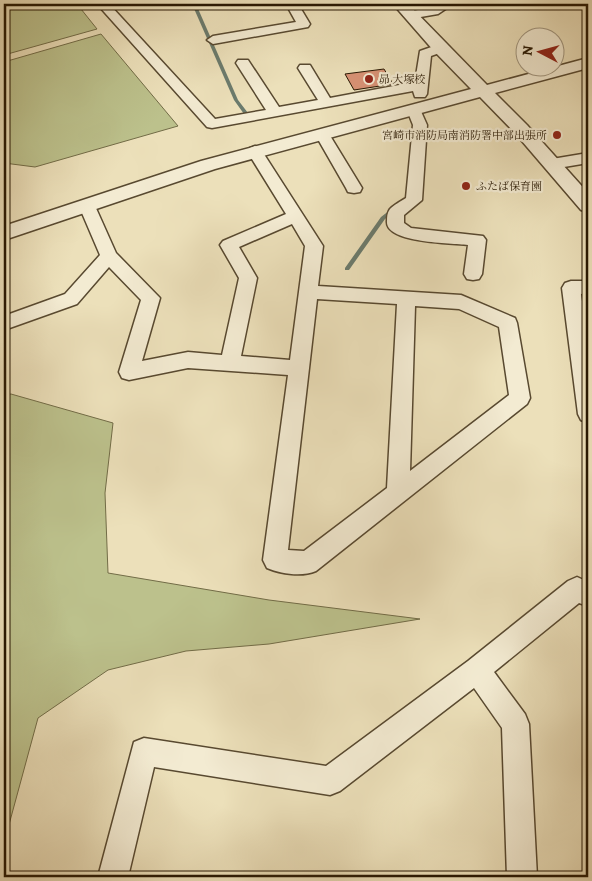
<svg xmlns="http://www.w3.org/2000/svg" width="592" height="881" font-family="Alegreya,'Noto Serif JP',serif">
<style>
.green{fill:#bcc18c;stroke:#726c47}
.lines{fill:none;stroke-linecap:round;stroke-linejoin:round}
.stream{fill:#6b7b6d;fill-rule:evenodd}
.building{fill:#d79174;stroke:#271702}
.minor-casing{stroke:#584930;stroke-width:3}
.tertiary-casing{stroke:#584930;stroke-width:3}
.minor{fill:#f3ebd2;fill-rule:evenodd}
.tertiary{fill:#f3ebd2;fill-rule:evenodd}
.poi-dot{fill:#8f2418;stroke:#f3ebd2;stroke-width:2}
.labels{text-anchor:middle;dominant-baseline:central;stroke-width:4.5;stroke-linejoin:round;paint-order:stroke}
.far-poi-label{font-size:11px;fill:#271702;stroke:#f3ebd2;text-anchor:start}
</style>
<rect width="100%" height="100%" fill="#ece0ba"/>
<filter id="stains"><feTurbulence type="fractalNoise" baseFrequency=".004" numOctaves="4"/><feColorMatrix values="0 0 0 0 .2 0 0 0 0 .09 0 0 0 0 .02 0 0 0 .5 -.17"/></filter>
<radialGradient id="worn" r=".72"><stop offset=".6" stop-color="#630" stop-opacity="0"/><stop offset="1" stop-color="#630" stop-opacity=".3"/></radialGradient>
<g class="green">
<path d="M 21,4 L 77,4 L 97,29 L 4,55 L 4,9 Z"/>
<path d="M 101,34 L 178,126 L 35,167 L 4,163 L 4,62 Z"/>
<path d="M 11,394 L 113,423 L 105,493 L 108,573 L 269,600 L 420,619 L 269,644 L 186,651 L 108,670 L 38,718 L 4,843 L 4,395 Z"/>
</g>
<g class="lines">
<g class="stream">
<path d="M 192,4 L 196,4 L 238,100 L 248,113 L 248,114 L 244,114 L 234,100 Z"/>
<path d="M 394,207 L 396,209 L 396,210 L 385,219 L 349,270 L 345,270 L 345,268 L 381,217 Z"/>
</g>
</g>
<path class="building" d="M 384,69 L 393,84 L 354,90 L 345,74 Z"/>
<g class="lines">
<g class="minor-casing">
<g id="minor">
<path d="M 97,4 L 109,4 L 215,119 L 266,110 L 236,63 L 238,60 L 248,60 L 279,107 L 318,100 L 298,68 L 300,65 L 310,65 L 330,98 L 415,82 L 420,51 L 440,44 L 447,48 L 445,51 L 431,56 L 427,94 L 425,97 L 415,97 L 413,91 L 212,128 L 207,127 Z"/>
<path d="M 286,4 L 298,4 L 310,24 L 308,27 L 213,44 L 207,40 L 213,36 L 296,22 Z"/>
<path d="M 438,4 L 453,4 L 438,14 L 409,19 L 403,15 L 405,12 L 431,8 Z"/>
<path d="M 414,106 L 419,107 L 427,125 L 422,200 L 404,215 L 404,223 L 411,228 L 483,236 L 486,240 L 482,274 L 479,279 L 473,280 L 467,279 L 464,274 L 468,245 C 451,243 385,243 387,221 C 387,217 387,213 390,209 C 394,205 401,201 406,198 L 413,125 L 407,110 L 409,107 Z"/>
<path d="M 322,130 L 327,131 L 329,134 L 362,188 L 360,192 L 354,193 L 348,192 L 346,188 L 315,134 L 317,131 Z"/>
<path d="M 255,146 L 260,148 L 323,246 L 318,286 L 461,295 L 515,318 L 517,323 L 530,398 L 527,404 L 316,571 C 302,577 281,574 267,568 L 263,560 L 288,375 L 188,368 L 129,380 L 122,378 L 119,372 L 141,300 L 109,267 L 77,304 L 4,330 L 4,316 L 65,294 L 100,255 L 79,206 L 81,202 L 87,201 L 93,202 L 95,206 L 116,253 L 160,298 L 142,361 L 188,352 L 222,355 L 239,278 L 220,245 L 223,241 L 286,214 L 247,151 L 250,148 ZM 292,224 L 305,246 L 290,360 L 241,356 L 257,278 L 239,247 ZM 317,299 L 397,304 L 387,488 L 304,551 L 288,550 ZM 415,306 L 459,309 L 499,327 L 509,395 L 410,471 Z"/>
<path d="M 588,153 L 588,163 L 552,169 L 547,167 L 544,164 L 547,161 L 552,159 Z"/>
<path d="M 571,281 L 588,281 L 588,293 L 581,294 L 588,345 L 588,423 L 581,420 L 578,414 L 562,288 L 565,283 Z"/>
<path d="M 577,577 L 588,582 L 588,606 L 579,603 L 494,672 L 525,714 L 529,724 L 537,877 L 507,877 L 502,728 L 474,688 L 340,791 L 330,795 L 154,767 L 128,877 L 98,877 L 134,742 L 144,738 L 326,766 L 468,661 L 568,581 Z"/>
</g>
</g>
<g class="tertiary-casing">
<path id="tertiary" d="M 393,4 L 408,4 L 487,85 L 588,58 L 588,68 L 495,93 L 527,125 L 588,193 L 588,212 L 581,210 L 515,133 L 480,97 L 215,169 L 4,240 L 4,226 L 201,161 L 471,89 L 434,51 Z"/>
</g>
<use href="#minor" class="minor"/>
<use href="#tertiary" class="tertiary"/>
</g>
<g class="poi-dot">
<circle cx="369" cy="79" r="5"/>
<circle cx="557" cy="135" r="5"/>
<circle cx="466" cy="186" r="5"/>
</g>
<g class="labels">
<g class="far-poi-label">
<text x="379" y="79">昴 大塚校</text>
<text x="547" y="135" text-anchor="end">宮崎市消防局南消防署中部出張所</text>
<text x="476" y="186">ふたば保育園</text>
</g>
</g>
<rect width="592" height="881" fill="none" stroke="#ece0ba" stroke-width="20"/>
<rect x="5" y="5" width="582" height="871" fill="none" stroke="#271702" stroke-width="2.5"/>
<rect x="10" y="10" width="572" height="861" fill="none" stroke="#271702"/>
<g transform="translate(540 52) rotate(276)"><circle r="24" fill="#f3ebd2" stroke="#a1967f"/>
<path d="M0-4L9 19L0 12L-9 19Z" fill="#8f2418"/>
<text y="-8" font-size="14" font-weight="bold" text-anchor="middle" fill="#271702">N</text>
</g>
<rect width="100%" height="100%" filter="url(#stains)"/>
<rect width="100%" height="100%" fill="url(#worn)"/>
</svg>
